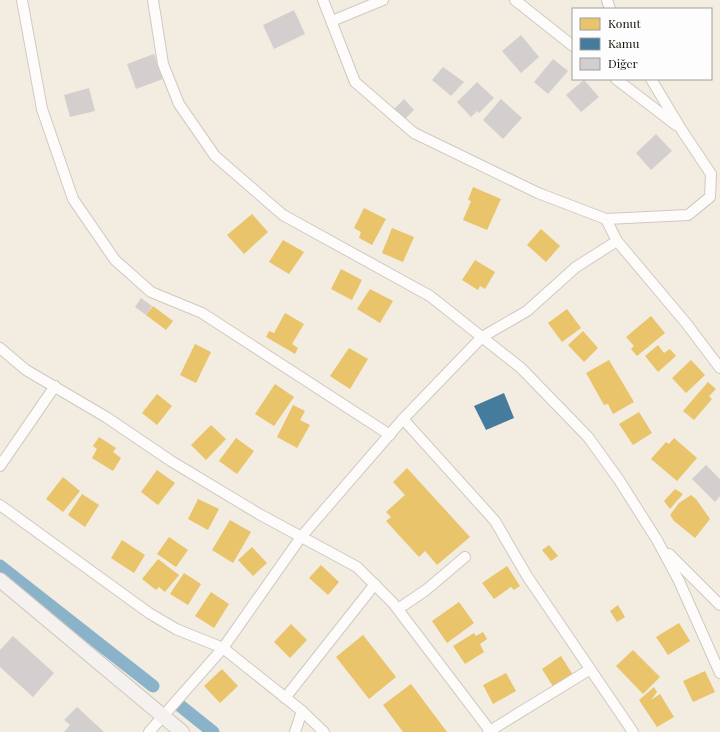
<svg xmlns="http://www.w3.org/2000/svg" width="720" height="732" font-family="'Playfair Display',serif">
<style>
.homes{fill:#e9c46a}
.public{fill:#457b9d}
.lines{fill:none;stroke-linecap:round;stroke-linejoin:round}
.canal{stroke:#8ab3c9;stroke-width:13}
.building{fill:#d4cfcf}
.street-casing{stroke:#cfcac1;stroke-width:12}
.secondary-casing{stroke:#cfcac1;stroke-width:16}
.street{stroke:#fdfcfa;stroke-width:10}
.secondary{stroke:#f5f1ef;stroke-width:14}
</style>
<rect width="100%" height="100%" fill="#f2ece1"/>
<g class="homes">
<path d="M 473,187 L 501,199 L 487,230 L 463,220 L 471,201 L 468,200 Z"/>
<path d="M 364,208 L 386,219 L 372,245 L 359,238 L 361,232 L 354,228 Z"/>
<path d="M 252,214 L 268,232 L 244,254 L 227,235 Z"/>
<path d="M 392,228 L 414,237 L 403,262 L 382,253 Z"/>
<path d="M 541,229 L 560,246 L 546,262 L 527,245 Z"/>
<path d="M 283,240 L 304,252 L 289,274 L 269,262 Z"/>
<path d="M 475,260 L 495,272 L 485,289 L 480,286 L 478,290 L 462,280 Z"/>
<path d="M 341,269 L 362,280 L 352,300 L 331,289 Z"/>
<path d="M 370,289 L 393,301 L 380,323 L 357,309 Z"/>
<path d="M 153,306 L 173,321 L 166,330 L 146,315 Z"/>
<path d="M 567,309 L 581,328 L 562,342 L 548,323 Z"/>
<path d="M 285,313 L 304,324 L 292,344 L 298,348 L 295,354 L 266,337 L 269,331 L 274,333 Z"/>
<path d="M 651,316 L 665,333 L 637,356 L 631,349 L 634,346 L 626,337 Z"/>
<path d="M 583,331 L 598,348 L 584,362 L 568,345 Z"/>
<path d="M 195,344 L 211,352 L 196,383 L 180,375 Z"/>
<path d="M 658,345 L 664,353 L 670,349 L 676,356 L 658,372 L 645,356 Z"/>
<path d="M 349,348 L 368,359 L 350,389 L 330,376 Z"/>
<path d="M 609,360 L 634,402 L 613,414 L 608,404 L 604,405 L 586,373 Z"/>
<path d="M 691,360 L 705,375 L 686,393 L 672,378 Z"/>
<path d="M 708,382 L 716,389 L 709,396 L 712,399 L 694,420 L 683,411 Z"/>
<path d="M 275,384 L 294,397 L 274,426 L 255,414 Z"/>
<path d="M 157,394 L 172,406 L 157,425 L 142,413 Z"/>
<path d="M 293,405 L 305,411 L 300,420 L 310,425 L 297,448 L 277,437 Z"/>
<path d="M 639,412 L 652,433 L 633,445 L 619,424 Z"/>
<path d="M 211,425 L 226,439 L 206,460 L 191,445 Z"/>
<path d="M 99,437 L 116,448 L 113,452 L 121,458 L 113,471 L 92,458 L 97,449 L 93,446 Z"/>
<path d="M 236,438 L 254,451 L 237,474 L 219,461 Z"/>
<path d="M 674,438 L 697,458 L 677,481 L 651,459 L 666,442 L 669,444 Z"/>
<path d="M 407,468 L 470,537 L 437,565 L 425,551 L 419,557 L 386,521 L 391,517 L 386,512 L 405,495 L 393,482 Z"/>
<path d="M 157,470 L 175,483 L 158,505 L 141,492 Z"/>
<path d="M 63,477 L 80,491 L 63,512 L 46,499 Z"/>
<path d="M 675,489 L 683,494 L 670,509 L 664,501 Z"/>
<path d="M 82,494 L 99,505 L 85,527 L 68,515 Z"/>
<path d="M 691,495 L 696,499 L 710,519 L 695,538 L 674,521 L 670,515 L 679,503 Z"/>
<path d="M 198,499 L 219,509 L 208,530 L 188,519 Z"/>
<path d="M 230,520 L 251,532 L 233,563 L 212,550 Z"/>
<path d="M 169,537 L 188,550 L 176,567 L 157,554 Z"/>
<path d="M 122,540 L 145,555 L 134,573 L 111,558 Z"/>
<path d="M 549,545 L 558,556 L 551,561 L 542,550 Z"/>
<path d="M 252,547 L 267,563 L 253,576 L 238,560 Z"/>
<path d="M 158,559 L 179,575 L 165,592 L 159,587 L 156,590 L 142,579 Z"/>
<path d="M 321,565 L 339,582 L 328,595 L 309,578 Z"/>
<path d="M 507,566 L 520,586 L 514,590 L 511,587 L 494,599 L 482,583 Z"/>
<path d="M 184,573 L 201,584 L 188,605 L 170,594 Z"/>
<path d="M 211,592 L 229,604 L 214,628 L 195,616 Z"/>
<path d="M 459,602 L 474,623 L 447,643 L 432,621 Z"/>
<path d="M 618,605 L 625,617 L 617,622 L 610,611 Z"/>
<path d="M 679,623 L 690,641 L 668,655 L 656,637 Z"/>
<path d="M 291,624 L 307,640 L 290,658 L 274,642 Z"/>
<path d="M 483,632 L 487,639 L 480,644 L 484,652 L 465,664 L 453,646 L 474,633 L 476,636 Z"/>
<path d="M 363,635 L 396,677 L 369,699 L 336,657 Z"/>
<path d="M 633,650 L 660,677 L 643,694 L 616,666 Z"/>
<path d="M 561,656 L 573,675 L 554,688 L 542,669 Z"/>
<path d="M 222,669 L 238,686 L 220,703 L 204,686 Z"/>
<path d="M 705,671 L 715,692 L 693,702 L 683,681 Z"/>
<path d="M 506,673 L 516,691 L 493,704 L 483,685 Z"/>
<path d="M 411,684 L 447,732 L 403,732 L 383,705 Z"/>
<path d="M 654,687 L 657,692 L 651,700 L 660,694 L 674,717 L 657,727 L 639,700 Z"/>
</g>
<path class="public" d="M 504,393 L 514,418 L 486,430 L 474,406 Z"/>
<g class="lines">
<g class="canal">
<path d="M 0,566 L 153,686"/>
<path d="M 178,704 L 213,732"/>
</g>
</g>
<g class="building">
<path d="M 294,10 L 305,34 L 274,49 L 263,25 Z"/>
<path d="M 521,35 L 539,57 L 521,73 L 502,51 Z"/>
<path d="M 154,54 L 163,79 L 136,89 L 127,64 Z"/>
<path d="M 553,59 L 568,71 L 548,94 L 534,82 Z"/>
<path d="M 443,67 L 464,82 L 451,96 L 432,80 Z"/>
<path d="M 584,80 L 599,97 L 581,112 L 566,95 Z"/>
<path d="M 477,82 L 494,98 L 479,113 L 477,111 L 471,117 L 457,102 Z"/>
<path d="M 89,88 L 95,111 L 70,117 L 64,95 Z"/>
<path d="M 404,99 L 414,110 L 403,121 L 393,110 Z"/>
<path d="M 501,99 L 522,118 L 503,139 L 483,120 Z"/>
<path d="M 656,134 L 672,151 L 651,170 L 636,153 Z"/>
<path d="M 141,298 L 152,306 L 146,315 L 135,307 Z"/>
<path d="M 706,465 L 720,479 L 720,496 L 715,502 L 692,479 Z"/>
<path d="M 13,636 L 54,673 L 33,697 L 0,667 L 0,650 Z"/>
<path d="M 77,707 L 104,732 L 64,732 L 70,725 L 64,720 Z"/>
</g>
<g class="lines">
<g class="street-casing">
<g id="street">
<path d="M 22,0 L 42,109 L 73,199 L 115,260 L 151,292 L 202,313 L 390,435"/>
<path d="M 153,0 L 163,64 L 179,104 L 215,156 L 283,215 L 430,296 L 521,368 L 588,437 L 619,480 L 657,540 L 679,581 L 720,673"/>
<path d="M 323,0 L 355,82 L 414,133 L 538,193 L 606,219 L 688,215 L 710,197 L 711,174 L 681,129 L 651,79"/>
<path d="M 515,0 L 573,46"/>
<path d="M 607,0 L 610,9"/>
<path d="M 332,21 L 383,0"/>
<path d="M 616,79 L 676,125"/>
<path d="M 606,219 L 617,241 L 686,323 L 720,368"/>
<path d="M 0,348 L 26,370 L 106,417 L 171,461 L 259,514 L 357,567 L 393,603 L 491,732"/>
<path d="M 403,419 L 495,521 L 527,576 L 633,732"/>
<path d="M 0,466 L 55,386"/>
<path d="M 0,505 L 149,613 L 176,629 L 223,648 L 302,711 L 324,732"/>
<path d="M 669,554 L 720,605"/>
<path d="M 398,609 L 426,590 L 465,557"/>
<path d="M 285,698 L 375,584"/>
<path d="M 149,732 L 223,648 L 301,537 L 403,419 L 482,337 L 527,311 L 576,267 L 617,241"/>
<path d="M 295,732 L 302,711"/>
<path d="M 488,732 L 589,670"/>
</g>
</g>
<g class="secondary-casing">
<path id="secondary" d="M 0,580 L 182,732"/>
</g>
<use href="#street" class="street"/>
<use href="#secondary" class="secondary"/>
</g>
<rect x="572" y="8" width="140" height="72" fill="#fdfdfd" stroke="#a19f9c"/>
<rect x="580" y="18" width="20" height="12" fill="#e9c46a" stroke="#a19f9c"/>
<text x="608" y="28" font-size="12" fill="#16120a">Konut</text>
<rect x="580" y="38" width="20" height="12" fill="#457b9d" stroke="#a19f9c"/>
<text x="608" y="48" font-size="12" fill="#16120a">Kamu</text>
<rect x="580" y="58" width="20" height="12" fill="#d4cfcf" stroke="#a19f9c"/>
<text x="608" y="68" font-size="12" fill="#16120a">Diğer</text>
</svg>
